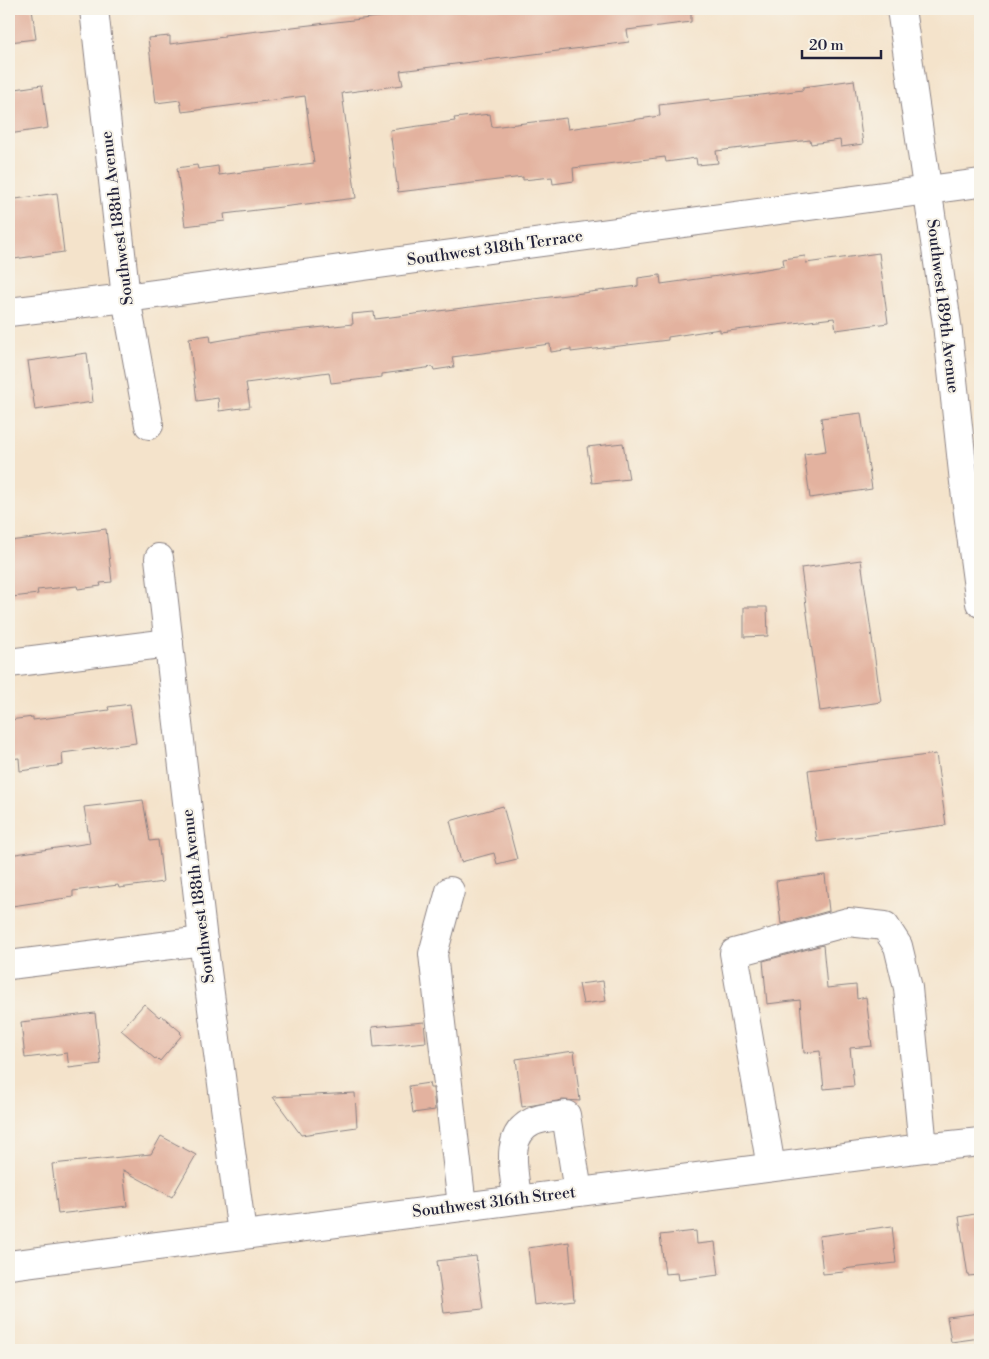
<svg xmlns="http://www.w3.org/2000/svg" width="989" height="1359" font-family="'Libre Bodoni',serif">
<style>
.building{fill:#e3b29f}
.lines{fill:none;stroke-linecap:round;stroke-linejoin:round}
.minor-casing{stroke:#8b8283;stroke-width:30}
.minor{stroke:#fff;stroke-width:28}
.labels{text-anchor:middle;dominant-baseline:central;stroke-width:4;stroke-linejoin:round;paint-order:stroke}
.street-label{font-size:16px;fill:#22223b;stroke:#f7f3e8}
</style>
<rect width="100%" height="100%" fill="#f7f3e8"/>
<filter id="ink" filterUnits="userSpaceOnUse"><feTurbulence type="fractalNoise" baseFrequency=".02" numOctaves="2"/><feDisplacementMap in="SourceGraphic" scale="10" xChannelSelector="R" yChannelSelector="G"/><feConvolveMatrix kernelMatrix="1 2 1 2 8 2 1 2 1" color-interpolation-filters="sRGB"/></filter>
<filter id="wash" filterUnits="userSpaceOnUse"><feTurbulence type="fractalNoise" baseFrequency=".0096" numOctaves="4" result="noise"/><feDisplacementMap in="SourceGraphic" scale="20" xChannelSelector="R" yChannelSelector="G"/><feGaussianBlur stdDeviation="1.12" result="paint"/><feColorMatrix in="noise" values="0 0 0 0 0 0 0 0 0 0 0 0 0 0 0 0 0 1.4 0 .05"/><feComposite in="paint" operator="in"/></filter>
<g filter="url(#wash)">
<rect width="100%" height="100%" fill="#f4e3cb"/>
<g id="blocks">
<g class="building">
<path d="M 9,9 L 32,9 L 36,39 L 9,42 Z"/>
<path d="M 447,9 L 691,9 L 691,22 L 627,30 L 629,42 L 400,71 L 403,85 L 342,93 L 356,198 L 224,214 L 225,221 L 185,226 L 177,168 L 197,165 L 198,169 L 218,166 L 219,175 L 314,163 L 305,96 L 182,112 L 180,100 L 156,103 L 148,38 L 170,36 L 170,44 L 224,37 L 224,35 Z"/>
<path d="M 854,80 L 863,144 L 841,147 L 840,140 L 811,144 L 810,140 L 716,151 L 718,163 L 697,165 L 696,158 L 666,162 L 665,157 L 573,168 L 574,181 L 553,184 L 552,177 L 523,180 L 523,177 L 398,192 L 390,130 L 455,121 L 454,118 L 490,114 L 492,127 L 566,118 L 568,129 L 660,116 L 659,105 L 710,99 L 710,101 L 803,90 L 803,87 Z"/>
<path d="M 42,85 L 48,128 L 9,134 L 9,90 Z"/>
<path d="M 57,193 L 64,252 L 14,259 L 9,215 L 9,200 Z"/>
<path d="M 879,253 L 888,323 L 836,330 L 834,318 L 720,332 L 720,329 L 668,337 L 668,340 L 571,352 L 571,349 L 551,352 L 550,344 L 452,357 L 454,367 L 434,370 L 433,367 L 382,374 L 382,377 L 331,383 L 329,372 L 246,383 L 250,407 L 219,411 L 218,398 L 197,401 L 189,338 L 210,335 L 211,342 L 257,334 L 353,324 L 352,314 L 374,312 L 375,319 L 638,286 L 638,278 L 660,275 L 661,284 L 754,271 L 784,266 L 783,259 L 805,256 L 806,263 Z"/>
<path d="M 87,353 L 93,402 L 35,410 L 28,361 Z"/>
<path d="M 861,413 L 872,489 L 810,498 L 804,454 L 826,451 L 821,418 Z"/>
<path d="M 623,443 L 629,479 L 592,483 L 587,447 Z"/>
<path d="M 106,529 L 112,582 L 100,583 L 101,586 L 78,589 L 77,586 L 37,590 L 38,594 L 12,597 L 11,590 L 9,591 L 9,541 Z"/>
<path d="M 861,560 L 881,702 L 820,711 L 801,568 Z"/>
<path d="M 744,607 L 767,607 L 768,636 L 744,637 Z"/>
<path d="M 130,704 L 136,743 L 62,753 L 63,765 L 20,771 L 19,758 L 9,759 L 9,720 L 33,717 L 33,720 L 79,714 L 109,710 L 108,707 Z"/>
<path d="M 936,754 L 946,825 L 817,842 L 808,770 Z"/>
<path d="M 143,800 L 150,841 L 158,840 L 163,882 L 119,888 L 118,885 L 73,891 L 73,897 L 12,906 L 9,885 L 9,855 L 90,843 L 84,807 Z"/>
<path d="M 503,806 L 517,859 L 497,864 L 494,853 L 461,862 L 450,821 Z"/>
<path d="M 825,875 L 829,911 L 781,924 L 776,881 Z"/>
<path d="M 823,945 L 827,988 L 856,985 L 857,999 L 866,997 L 872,1046 L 850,1048 L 854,1086 L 824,1089 L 820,1051 L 804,1053 L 800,1000 L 767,1004 L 763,961 Z"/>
<path d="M 603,981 L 606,1001 L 583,1004 L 579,984 Z"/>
<path d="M 144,1004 L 159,1017 L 161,1015 L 181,1032 L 180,1033 L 182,1035 L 160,1061 L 157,1058 L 155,1059 L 121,1030 Z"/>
<path d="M 95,1013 L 101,1064 L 69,1068 L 67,1053 L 25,1058 L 21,1022 Z"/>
<path d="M 424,1022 L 426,1042 L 374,1047 L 372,1027 Z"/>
<path d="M 574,1051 L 580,1101 L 563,1100 L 522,1107 L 516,1059 Z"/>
<path d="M 429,1083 L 430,1088 L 433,1088 L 435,1110 L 413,1113 L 409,1086 Z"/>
<path d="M 355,1093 L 357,1127 L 301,1135 L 273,1097 Z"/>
<path d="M 161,1136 L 196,1155 L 172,1197 L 123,1170 L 127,1206 L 58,1214 L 52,1164 L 151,1154 Z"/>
<path d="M 980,1213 L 980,1275 L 968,1276 L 959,1217 Z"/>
<path d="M 892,1226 L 896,1263 L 843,1269 L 844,1272 L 823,1274 L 819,1236 Z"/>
<path d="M 696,1231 L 697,1244 L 715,1242 L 719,1275 L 679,1280 L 678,1273 L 665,1274 L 660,1235 Z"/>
<path d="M 569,1242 L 574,1300 L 534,1305 L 528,1248 Z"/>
<path d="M 476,1256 L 483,1309 L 444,1313 L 437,1261 Z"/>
<path d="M 980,1313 L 980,1338 L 951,1342 L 947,1317 Z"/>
</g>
</g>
</g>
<g filter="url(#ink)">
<use href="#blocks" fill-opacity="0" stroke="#8b8283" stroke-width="1"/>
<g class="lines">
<g class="minor-casing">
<g id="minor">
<path d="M 94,9 L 126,298 L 149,425"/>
<path d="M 901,9 L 947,324 L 964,482 L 980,603"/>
<path d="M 9,312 L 126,298 L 980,183"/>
<path d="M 159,558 L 203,941 L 242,1234"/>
<path d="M 9,663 L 169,643"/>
<path d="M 450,891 L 433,954 L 462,1206"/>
<path d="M 9,965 L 203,941"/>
<path d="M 771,1167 L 734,953 L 848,922 L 885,926 L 898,946 L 908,988 L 923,1148"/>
<path d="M 517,1199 C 515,1174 503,1136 532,1122 C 541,1117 556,1117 566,1115 L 578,1192"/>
<path d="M 9,1265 L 923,1148 L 980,1142"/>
</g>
</g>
<use href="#minor" class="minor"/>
</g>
</g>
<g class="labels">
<g class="street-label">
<text transform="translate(117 218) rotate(-97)">Southwest 188th Avenue</text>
<text transform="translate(495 248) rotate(-8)">Southwest 318th Terrace</text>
<text transform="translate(943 306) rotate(83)">Southwest 189th Avenue</text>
<text transform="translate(198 896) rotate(-97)">Southwest 188th Avenue</text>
<text transform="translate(494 1202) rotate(-7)">Southwest 316th Street</text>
</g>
</g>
<rect width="989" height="1359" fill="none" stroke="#f7f3e8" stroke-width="30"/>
<path d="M802 50v8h79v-8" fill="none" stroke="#22223b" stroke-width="2.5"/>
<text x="809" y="50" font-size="15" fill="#22223b" stroke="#f7f3e8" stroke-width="4" paint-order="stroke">20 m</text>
</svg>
